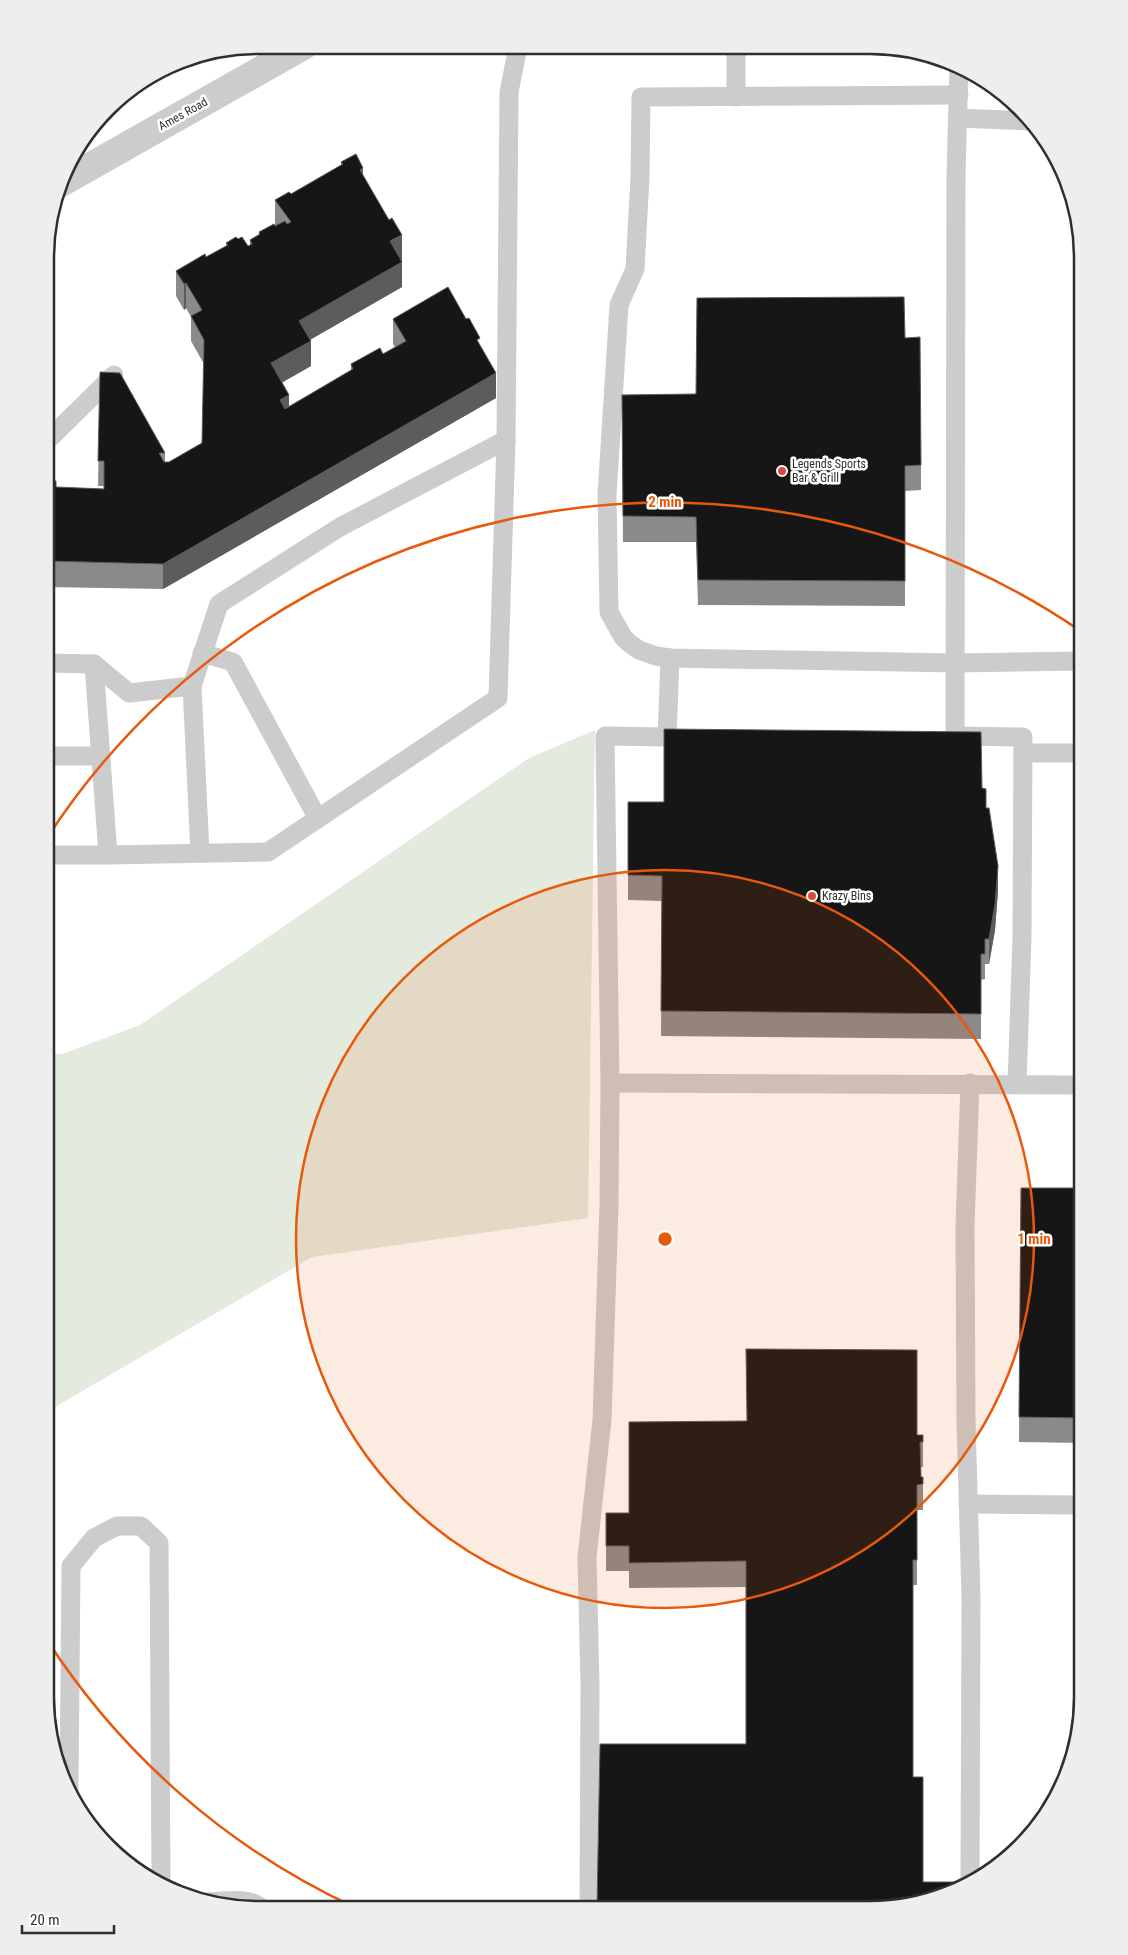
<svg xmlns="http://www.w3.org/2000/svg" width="1128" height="1955" font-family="'Roboto Condensed',sans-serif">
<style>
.green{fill:#e3ebde}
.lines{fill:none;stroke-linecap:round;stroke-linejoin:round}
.lane{stroke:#ccc;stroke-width:19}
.street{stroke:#ccc;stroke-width:28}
.wall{fill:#8a8a8a}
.shaded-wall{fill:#5c5c5c}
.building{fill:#161616;stroke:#5c5c5c}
.ring{fill:none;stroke:#e8590c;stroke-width:2.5}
.poi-dot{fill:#db483c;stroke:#fff;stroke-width:2}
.labels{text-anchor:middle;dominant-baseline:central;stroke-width:5;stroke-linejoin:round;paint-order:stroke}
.street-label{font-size:12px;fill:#2f2f2f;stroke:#fff}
.poi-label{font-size:12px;fill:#2f2f2f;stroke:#fff;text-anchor:start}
.rim{fill:none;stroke:#2f2f2f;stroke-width:2.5}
.centre{fill:#e8590c;stroke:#fff;stroke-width:2.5}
.ring-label{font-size:15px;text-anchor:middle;font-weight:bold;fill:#e8590c;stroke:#fff;stroke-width:5;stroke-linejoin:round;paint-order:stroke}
</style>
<rect width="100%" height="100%" fill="#fff"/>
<path class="green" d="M 595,730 L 588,1218 L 312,1257 L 45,1413 L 46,1053 L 62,1054 L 140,1025 L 529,758 Z"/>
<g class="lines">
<g class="lane">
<path d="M 736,48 L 736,97"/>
<path d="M 959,95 L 641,97 L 640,177 L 635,269 L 619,305 L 607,495 L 609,612 L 623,637 L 629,643 L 639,650 L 656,656 L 670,658 L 956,663 L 1083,661"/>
<path d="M 958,118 L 1031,121"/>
<path d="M 47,437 L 51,437 L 114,375"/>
<path d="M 202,653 L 233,662 L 318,819"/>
<path d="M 46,663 L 94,664 L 129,693 L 192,686 L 219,604 L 340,527 L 506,440 L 509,92 L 518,47"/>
<path d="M 192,686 L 200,853"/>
<path d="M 955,736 L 1023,737 L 1022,937 L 1017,1084"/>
<path d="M 955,736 L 956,175 L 959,65"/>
<path d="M 1023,753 L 1083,753"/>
<path d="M 46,756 L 101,756"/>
<path d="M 46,855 L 108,855 L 94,664"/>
<path d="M 108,855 L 268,852 L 498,698 L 506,440"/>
<path d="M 610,1083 L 1083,1085"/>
<path d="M 970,1083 L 965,1226 L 966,1421 L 971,1597 L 970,1883"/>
<path d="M 968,1504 L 1083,1505"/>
<path d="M 69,1790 L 71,1566 L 94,1538 L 117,1526 L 141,1526 L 159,1543 L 161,1885"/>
<path d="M 206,1902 C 221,1902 250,1896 261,1908"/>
<path d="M 589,1909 L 590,1685 L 587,1557 L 602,1420 L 609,1206 L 610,1083 L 605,736 L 667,737 L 670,658"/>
</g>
<path class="street" d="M 61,183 L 305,45"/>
</g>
<g class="wall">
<path d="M 341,162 L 363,175 L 402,260 L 402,287 L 310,340 L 311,366 L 282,382 L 289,406 L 351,371 L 351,364 L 383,354 L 395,347 L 393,344 L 393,319 L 480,345 L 496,398 L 163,589 L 46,587 L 46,480 L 56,487 L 104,489 L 104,486 L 98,486 L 100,372 L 165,453 L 165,462 L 169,462 L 202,443 L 204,364 L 191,341 L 191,317 L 186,308 L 184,310 L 176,296 L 176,271 L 206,257 L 226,246 L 226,243 L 238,239 L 248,246 L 250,245 L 250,240 L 259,235 L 259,232 L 276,226 L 275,225 L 275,200 L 291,194 L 341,165 Z"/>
<path d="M 905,338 L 921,465 L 921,490 L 905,491 L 905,606 L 698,605 L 696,542 L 623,542 L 622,395 L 696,394 Z"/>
<path d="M 982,788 L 986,808 L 998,891 L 995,930 L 989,964 L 985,964 L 985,979 L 981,980 L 981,1039 L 661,1036 L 662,901 L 628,900 L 628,802 L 664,802 Z"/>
<path d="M 1021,1188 L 1083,1188 L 1083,1443 L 1019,1442 Z"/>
<path d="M 917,1435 L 923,1435 L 923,1467 L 921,1467 L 921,1477 L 923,1477 L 923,1510 L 917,1510 L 917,1585 L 913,1585 L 913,1777 L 923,1882 L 939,1899 L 746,1744 L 746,1587 L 629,1588 L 629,1571 L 606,1571 L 606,1513 L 629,1513 Z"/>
</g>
<g class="shaded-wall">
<path d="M 363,168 L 363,193 L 360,170 Z"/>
<path d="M 402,235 L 402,260 L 390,266 L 390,241 Z"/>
<path d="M 402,262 L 402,287 L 299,346 L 299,321 Z"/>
<path d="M 186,283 L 186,308 L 184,310 L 184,284 Z"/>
<path d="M 311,341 L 311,366 L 271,389 L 271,363 Z"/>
<path d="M 496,373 L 496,398 L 163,589 L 163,564 Z"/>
<path d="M 289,395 L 289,421 L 280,400 Z"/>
<path d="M 998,866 L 998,891 L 995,930 L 989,964 L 989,939 Z"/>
</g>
<g class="building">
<path d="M 356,154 L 363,168 L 360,170 L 389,220 L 392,218 L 402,235 L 390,241 L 402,262 L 299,321 L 311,341 L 271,363 L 289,395 L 280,400 L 285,409 L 353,369 L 351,364 L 380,348 L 383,354 L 406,341 L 393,319 L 448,287 L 466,319 L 469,318 L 480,338 L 477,340 L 496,373 L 163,564 L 46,561 L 46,480 L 56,481 L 56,487 L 104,489 L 104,461 L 98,461 L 100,372 L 120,373 L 165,453 L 159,453 L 164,462 L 169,462 L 202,443 L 204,340 L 191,316 L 202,310 L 186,283 L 184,284 L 176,271 L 205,254 L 206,257 L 228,245 L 226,243 L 236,237 L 238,239 L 242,237 L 248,246 L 252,244 L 250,240 L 260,234 L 259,232 L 274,224 L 275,226 L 285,221 L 287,224 L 291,222 L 275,200 L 289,192 L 291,194 L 343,164 L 341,162 Z"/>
<path d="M 904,297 L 905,338 L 920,337 L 921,465 L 905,466 L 905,581 L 698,580 L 696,517 L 623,516 L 622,395 L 696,394 L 697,298 Z"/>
<path d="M 664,729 L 981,732 L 982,788 L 986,789 L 986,808 L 989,808 L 998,866 L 995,904 L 989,939 L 985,939 L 985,954 L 981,954 L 981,1014 L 661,1011 L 662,876 L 628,875 L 628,802 L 664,802 Z"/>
<path d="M 1021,1188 L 1083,1188 L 1083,1418 L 1019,1417 Z"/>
<path d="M 746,1349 L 917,1350 L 917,1435 L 923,1435 L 923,1442 L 920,1442 L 921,1477 L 923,1477 L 923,1484 L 917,1485 L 917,1560 L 913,1560 L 913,1777 L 923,1777 L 923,1882 L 957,1882 L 957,1890 L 939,1899 L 870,1910 L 597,1909 L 600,1744 L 746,1744 L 746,1561 L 629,1563 L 629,1546 L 606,1546 L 606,1513 L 629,1513 L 629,1422 L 747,1421 Z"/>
</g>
<circle cx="665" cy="1239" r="369" fill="#e8590c" fill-opacity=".12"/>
<g class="ring">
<circle cx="665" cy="1239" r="369"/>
<path d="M354 1907A737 737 0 0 1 47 1640M47 838A737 737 0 0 1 1082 632"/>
</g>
<g class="poi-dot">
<circle cx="782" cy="471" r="5"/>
<circle cx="812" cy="896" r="5"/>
</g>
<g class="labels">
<g class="street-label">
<text transform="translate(183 114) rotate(-29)">Ames Road</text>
</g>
<g class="poi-label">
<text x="792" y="464">Legends Sports<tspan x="792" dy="14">Bar &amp; Grill</tspan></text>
<text x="822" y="896">Krazy Bins</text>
</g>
</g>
<path d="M0 0H1128V1955H0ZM258 54H870A204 204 0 0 1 1074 258V1697A204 204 0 0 1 870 1901H258A204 204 0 0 1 54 1697V258A204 204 0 0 1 258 54Z" fill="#eee" fill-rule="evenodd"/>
<path class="rim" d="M258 54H870A204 204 0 0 1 1074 258V1697A204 204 0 0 1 870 1901H258A204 204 0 0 1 54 1697V258A204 204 0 0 1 258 54Z"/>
<circle cx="665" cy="1239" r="8" class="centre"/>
<g class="ring-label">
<text x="665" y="507">2 min</text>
<text x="1034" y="1244">1 min</text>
</g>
<path d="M22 1925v8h92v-8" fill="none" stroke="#2f2f2f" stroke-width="2.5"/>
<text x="30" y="1925" font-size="15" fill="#2f2f2f" stroke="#ffffff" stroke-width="4" paint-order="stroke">20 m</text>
</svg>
